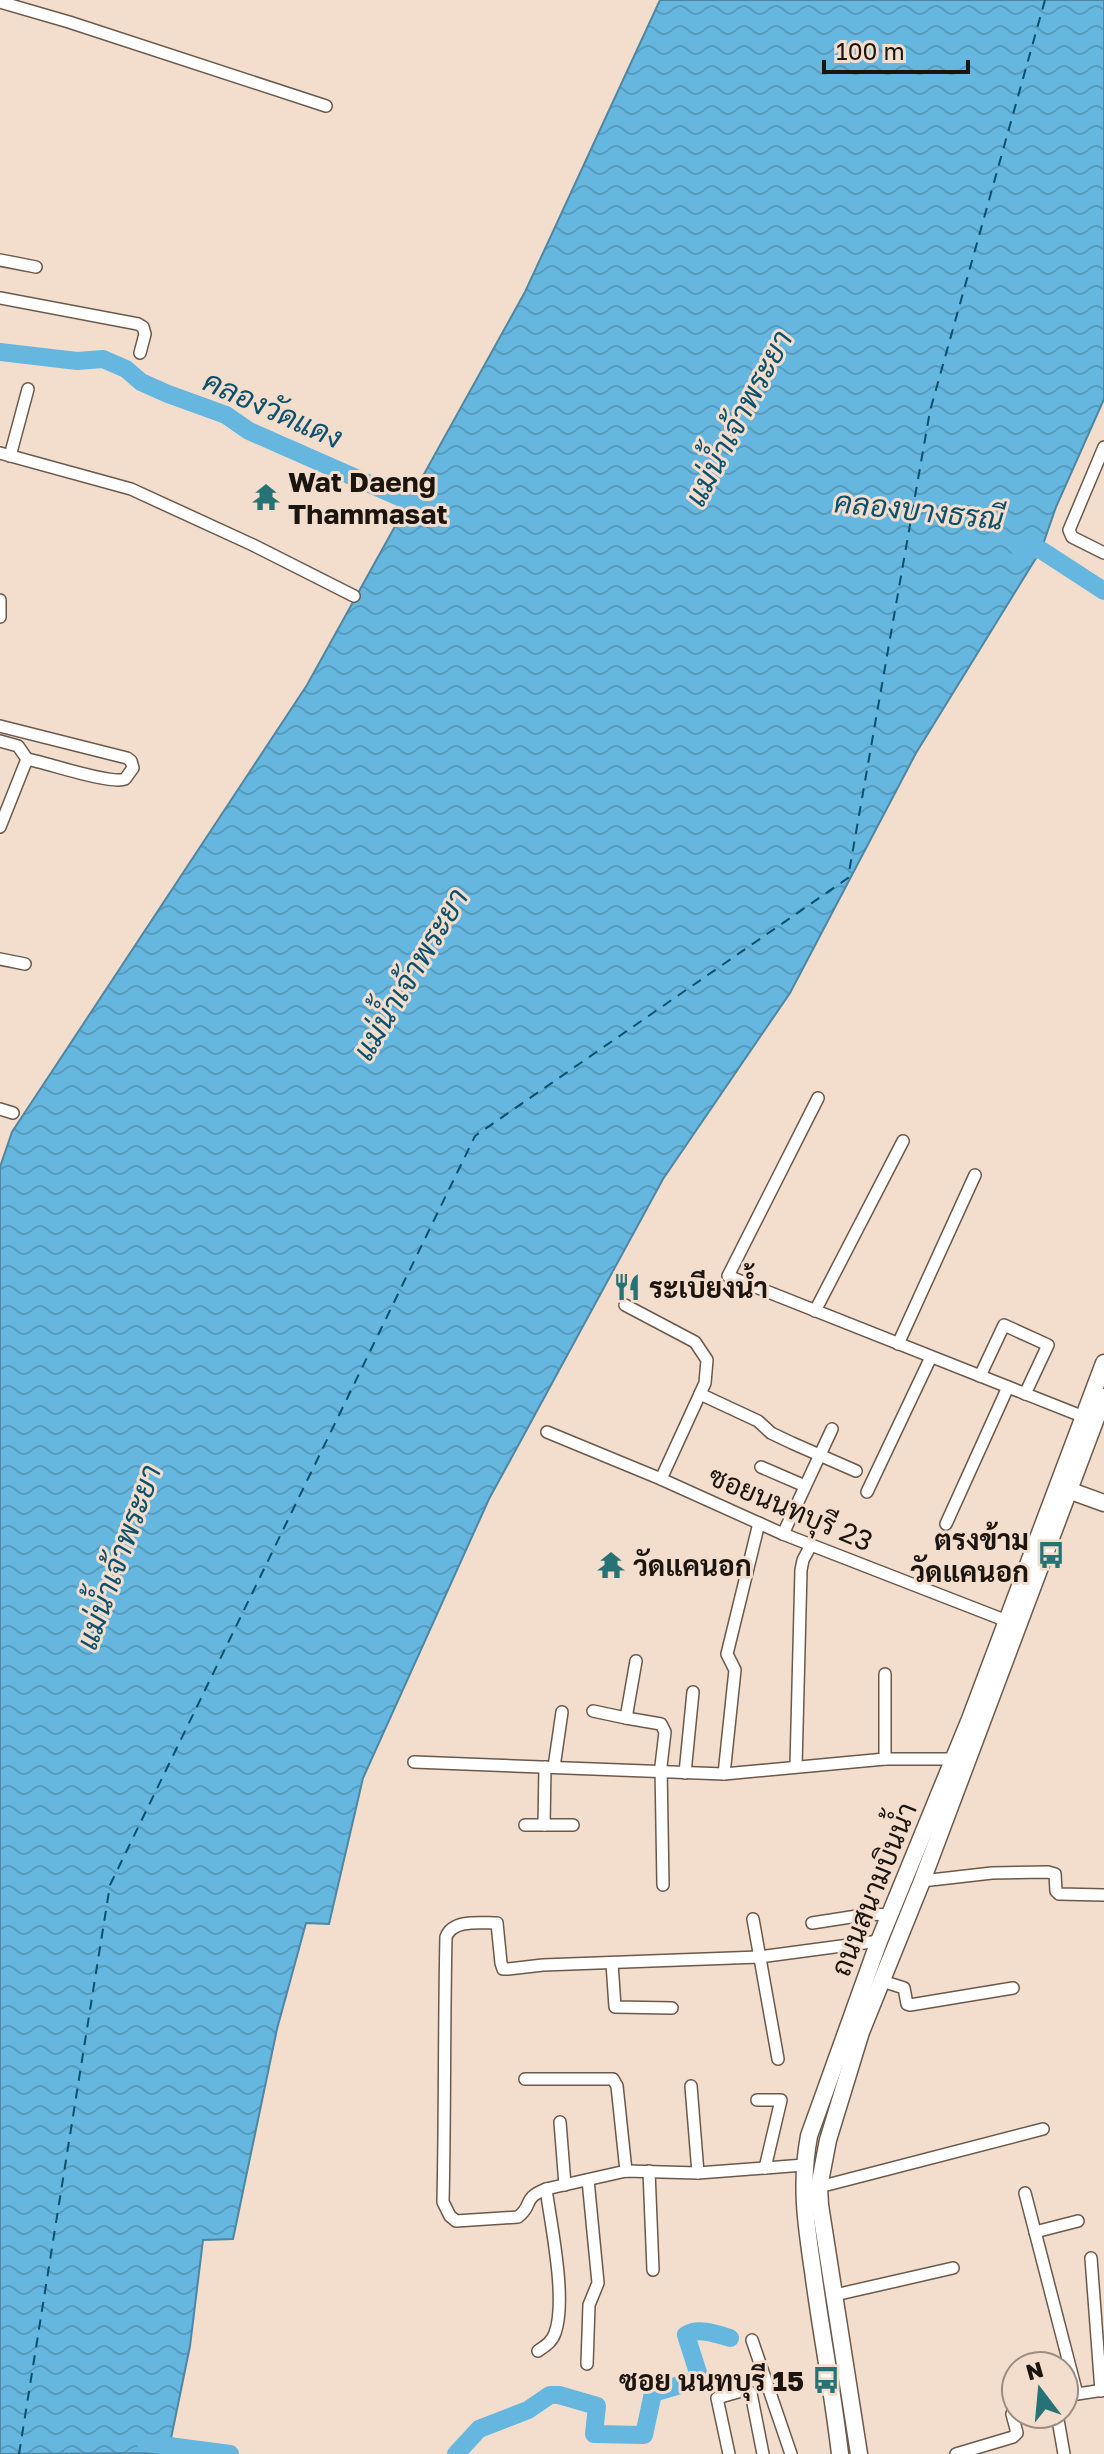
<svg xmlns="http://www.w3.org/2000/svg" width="1104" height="2454" font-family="'Golos Text',Sarabun,sans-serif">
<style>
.water{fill:url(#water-waves);stroke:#4f86a1;stroke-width:2}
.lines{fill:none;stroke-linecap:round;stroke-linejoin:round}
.river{stroke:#65b7e0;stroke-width:18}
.ferry{stroke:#0b506c;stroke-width:2;stroke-dasharray:10 8;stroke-linecap:butt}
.street-casing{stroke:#6b594b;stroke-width:14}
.secondary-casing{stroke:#6b594b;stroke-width:19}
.street{stroke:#fff;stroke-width:11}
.secondary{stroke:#fff;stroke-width:16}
.labels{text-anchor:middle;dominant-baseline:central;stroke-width:6;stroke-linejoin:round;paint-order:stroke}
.poi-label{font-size:28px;font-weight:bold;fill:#1c150f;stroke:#f3ddcd;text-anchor:start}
.street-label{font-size:28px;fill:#1c150f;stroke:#f3ddcd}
.water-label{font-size:30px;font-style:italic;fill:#0b506c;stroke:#f3ddcd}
</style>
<defs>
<pattern id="water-waves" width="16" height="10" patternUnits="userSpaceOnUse" patternTransform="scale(2)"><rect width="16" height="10" fill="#65b7e0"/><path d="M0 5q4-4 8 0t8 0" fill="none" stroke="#579cbf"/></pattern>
</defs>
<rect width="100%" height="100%" fill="#f3ddcd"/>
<path class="water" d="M 660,0 L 1104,0 L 1104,399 L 1056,507 L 1041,550 L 916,753 L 790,993 L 663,1179 L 489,1499 L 363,1778 L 329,1924 L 306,1923 L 277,2029 L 233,2239 L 203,2240 L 190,2346 L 168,2453 L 0,2454 L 0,1167 L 12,1132 L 307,685 L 525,292 Z"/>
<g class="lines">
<g class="river">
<path d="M 0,352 L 77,361 L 103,359 L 126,369 L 141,382 L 168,394 L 226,415 L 249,431 L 406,500 L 431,502"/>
<path d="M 1019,548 L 1041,550 L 1104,591"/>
<path d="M 146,2443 L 230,2454"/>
<path d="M 456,2454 L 479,2429 L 528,2410 L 550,2395 L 559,2395 L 597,2406 L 594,2434 L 644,2435 L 653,2393 L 700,2379 L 686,2335 C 698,2327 717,2334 730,2338"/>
</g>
<path class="ferry" d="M 19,2454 L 110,1885 L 475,1136 L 848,878 L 930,411 L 1045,0"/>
<g class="street-casing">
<g id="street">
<path d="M 0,2 L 69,22 L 326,106"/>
<path d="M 0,260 L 36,267"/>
<path d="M 0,298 L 138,324 L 143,327 L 145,334 L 140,353"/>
<path d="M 1104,447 L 1069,530 L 1072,537 L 1104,553"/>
<path d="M 0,453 L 131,489 L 253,545 L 354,596"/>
<path d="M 10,456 L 28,389"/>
<path d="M 0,600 L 0,617"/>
<path d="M 0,726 L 127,758 L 131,761 L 133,768 L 125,779 C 111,785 48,763 27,759"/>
<path d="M 0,741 L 18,746 L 27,759 L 0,827"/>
<path d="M 0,959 L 25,964"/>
<path d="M 818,1098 L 728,1276 L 1084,1417"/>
<path d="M 0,1109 L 13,1113"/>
<path d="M 625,1305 L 695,1342 L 707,1360 L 705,1383 L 661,1479"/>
<path d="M 815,1311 L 903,1141"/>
<path d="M 898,1344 L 975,1175"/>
<path d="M 980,1376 L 1004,1325 L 1048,1345 L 1025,1394"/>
<path d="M 700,1394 L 758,1421 L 771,1433 L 792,1443 L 856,1471"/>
<path d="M 547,1432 L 661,1479 L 783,1534 L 1012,1623"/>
<path d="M 761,1467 L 805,1486"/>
<path d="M 867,1492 L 931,1357"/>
<path d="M 946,1524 L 1008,1387"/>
<path d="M 783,1534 L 832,1429"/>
<path d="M 636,1661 L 626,1718 L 661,1724 L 665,1732 L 661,1766 L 663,1885"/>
<path d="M 593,1711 L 626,1718"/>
<path d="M 885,1759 L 885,1674"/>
<path d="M 414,1762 L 724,1774 L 885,1759 L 953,1759"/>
<path d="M 796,1766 L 801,1570 L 803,1560 L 811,1545"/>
<path d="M 554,1767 L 562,1712"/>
<path d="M 685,1773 L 693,1692"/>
<path d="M 724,1774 L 735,1670 L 727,1654 L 759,1523"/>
<path d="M 525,1825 L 573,1825"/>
<path d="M 544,1825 L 545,1767"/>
<path d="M 922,1881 L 992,1873 L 1048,1872 L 1055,1874 L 1056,1891 L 1059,1894 L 1104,1895"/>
<path d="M 753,1919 L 778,2059"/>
<path d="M 812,1923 L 870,1914 L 889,1915"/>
<path d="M 612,1963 L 615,2007 L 672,2008"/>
<path d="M 882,1981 L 904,1988 L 907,2004 L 910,2005 L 1013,1988"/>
<path d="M 525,2079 L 613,2079 L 617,2086 L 626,2171"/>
<path d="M 691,2086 L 698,2173"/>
<path d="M 757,2100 L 781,2100 L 765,2168"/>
<path d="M 560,2122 L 565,2185"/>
<path d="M 804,2165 L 698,2173 L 626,2171 L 546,2189 C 521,2199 534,2205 518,2217 L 456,2221 L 450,2216 L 443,2202 C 445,2114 444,2026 446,1937 C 453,1919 480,1923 497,1923 L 501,1963 L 503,1969 L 508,1969 L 543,1965 L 759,1957 L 879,1941"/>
<path d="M 649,2171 L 653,2270"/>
<path d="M 819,2187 L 1043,2129"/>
<path d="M 1025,2193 L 1077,2394"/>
<path d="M 1035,2232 L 1078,2221"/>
<path d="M 1091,2258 L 1101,2391"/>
<path d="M 835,2295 L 953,2268"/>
<path d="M 752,2340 L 791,2454"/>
<path d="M 538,2351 C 545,2346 552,2342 555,2333 C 567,2300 551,2225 546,2189"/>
<path d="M 587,2364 L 589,2305 L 598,2283 L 588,2180"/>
<path d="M 1064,2396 L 1104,2390"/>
<path d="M 1057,2414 L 1064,2454"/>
<path d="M 729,2454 L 717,2398 L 745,2390 L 751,2393 L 763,2454"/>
<path d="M 956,2454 L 1013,2437 L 1017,2433 L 1012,2414 L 1016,2406"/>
</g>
</g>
<g class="secondary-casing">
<g id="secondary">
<path d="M 1068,1490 L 1104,1503"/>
<path d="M 840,2454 C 833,2393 821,2332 813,2271 C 806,2224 800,2184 809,2136 L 879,1941 L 970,1719 L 1104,1363"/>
<path d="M 859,2454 L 820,2205 L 819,2187 L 828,2140 L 861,2032 L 922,1881 L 1104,1397"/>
</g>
</g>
<use href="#street" class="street"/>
<use href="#secondary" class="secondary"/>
</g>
<defs>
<g id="temple-bare" transform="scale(2.16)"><path d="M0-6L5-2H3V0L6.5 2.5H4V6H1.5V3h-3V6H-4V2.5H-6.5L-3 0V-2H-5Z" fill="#277274" stroke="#f3ddcd" stroke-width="2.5" paint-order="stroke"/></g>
<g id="restaurant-bare" transform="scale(2.16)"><path d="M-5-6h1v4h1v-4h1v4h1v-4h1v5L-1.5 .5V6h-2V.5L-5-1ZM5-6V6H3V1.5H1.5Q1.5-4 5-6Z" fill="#277274" stroke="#f3ddcd" stroke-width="2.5" paint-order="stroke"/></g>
<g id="bus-bare" transform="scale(2.16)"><path d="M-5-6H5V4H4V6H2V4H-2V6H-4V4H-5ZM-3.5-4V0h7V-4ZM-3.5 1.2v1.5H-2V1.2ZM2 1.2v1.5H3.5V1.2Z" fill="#277274" stroke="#f3ddcd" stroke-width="2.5" paint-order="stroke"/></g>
</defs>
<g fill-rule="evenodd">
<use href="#temple-bare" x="266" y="497"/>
<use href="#restaurant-bare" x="627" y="1287"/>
<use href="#bus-bare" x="1051" y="1555"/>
<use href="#temple-bare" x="611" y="1565"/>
<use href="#bus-bare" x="826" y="2380"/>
</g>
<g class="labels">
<g class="poi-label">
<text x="288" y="481">Wat Daeng<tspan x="288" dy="32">Thammasat</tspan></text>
<text x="649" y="1287">ระเบียงน้ำ</text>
<text x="1029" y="1539" text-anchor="end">ตรงข้าม<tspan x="1029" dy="32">วัดแคนอก</tspan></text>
<text x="633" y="1565">วัดแคนอก</text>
<text x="804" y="2380" text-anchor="end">ซอย นนทบุรี 15</text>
</g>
<g class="street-label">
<text transform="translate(791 1508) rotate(23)">ซอยนนทบุรี 23</text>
<text transform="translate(873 1889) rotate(-68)">ถนนสนามบินน้ำ</text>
</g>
<g class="water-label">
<text transform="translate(273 409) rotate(24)">คลองวัดแดง</text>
<text transform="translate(738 418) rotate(-62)">แม่น้ำเจ้าพระยา</text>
<text transform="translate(919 510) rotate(6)">คลองบางธรณี</text>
<text transform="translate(410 974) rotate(-59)">แม่น้ำเจ้าพระยา</text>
<text transform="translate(118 1557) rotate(-70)">แม่น้ำเจ้าพระยา</text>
</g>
</g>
<g transform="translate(1040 2390) rotate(344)"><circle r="38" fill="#f3ddcd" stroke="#9d8d81" stroke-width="2"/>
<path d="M0-6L14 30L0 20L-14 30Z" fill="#277274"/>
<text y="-12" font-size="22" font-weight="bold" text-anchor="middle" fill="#1c150f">N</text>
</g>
<path d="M824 60v12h144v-12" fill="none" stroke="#1c150f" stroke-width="4"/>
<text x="836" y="60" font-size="24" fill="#1c150f" stroke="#f3ddcd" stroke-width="6" paint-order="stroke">100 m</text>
</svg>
